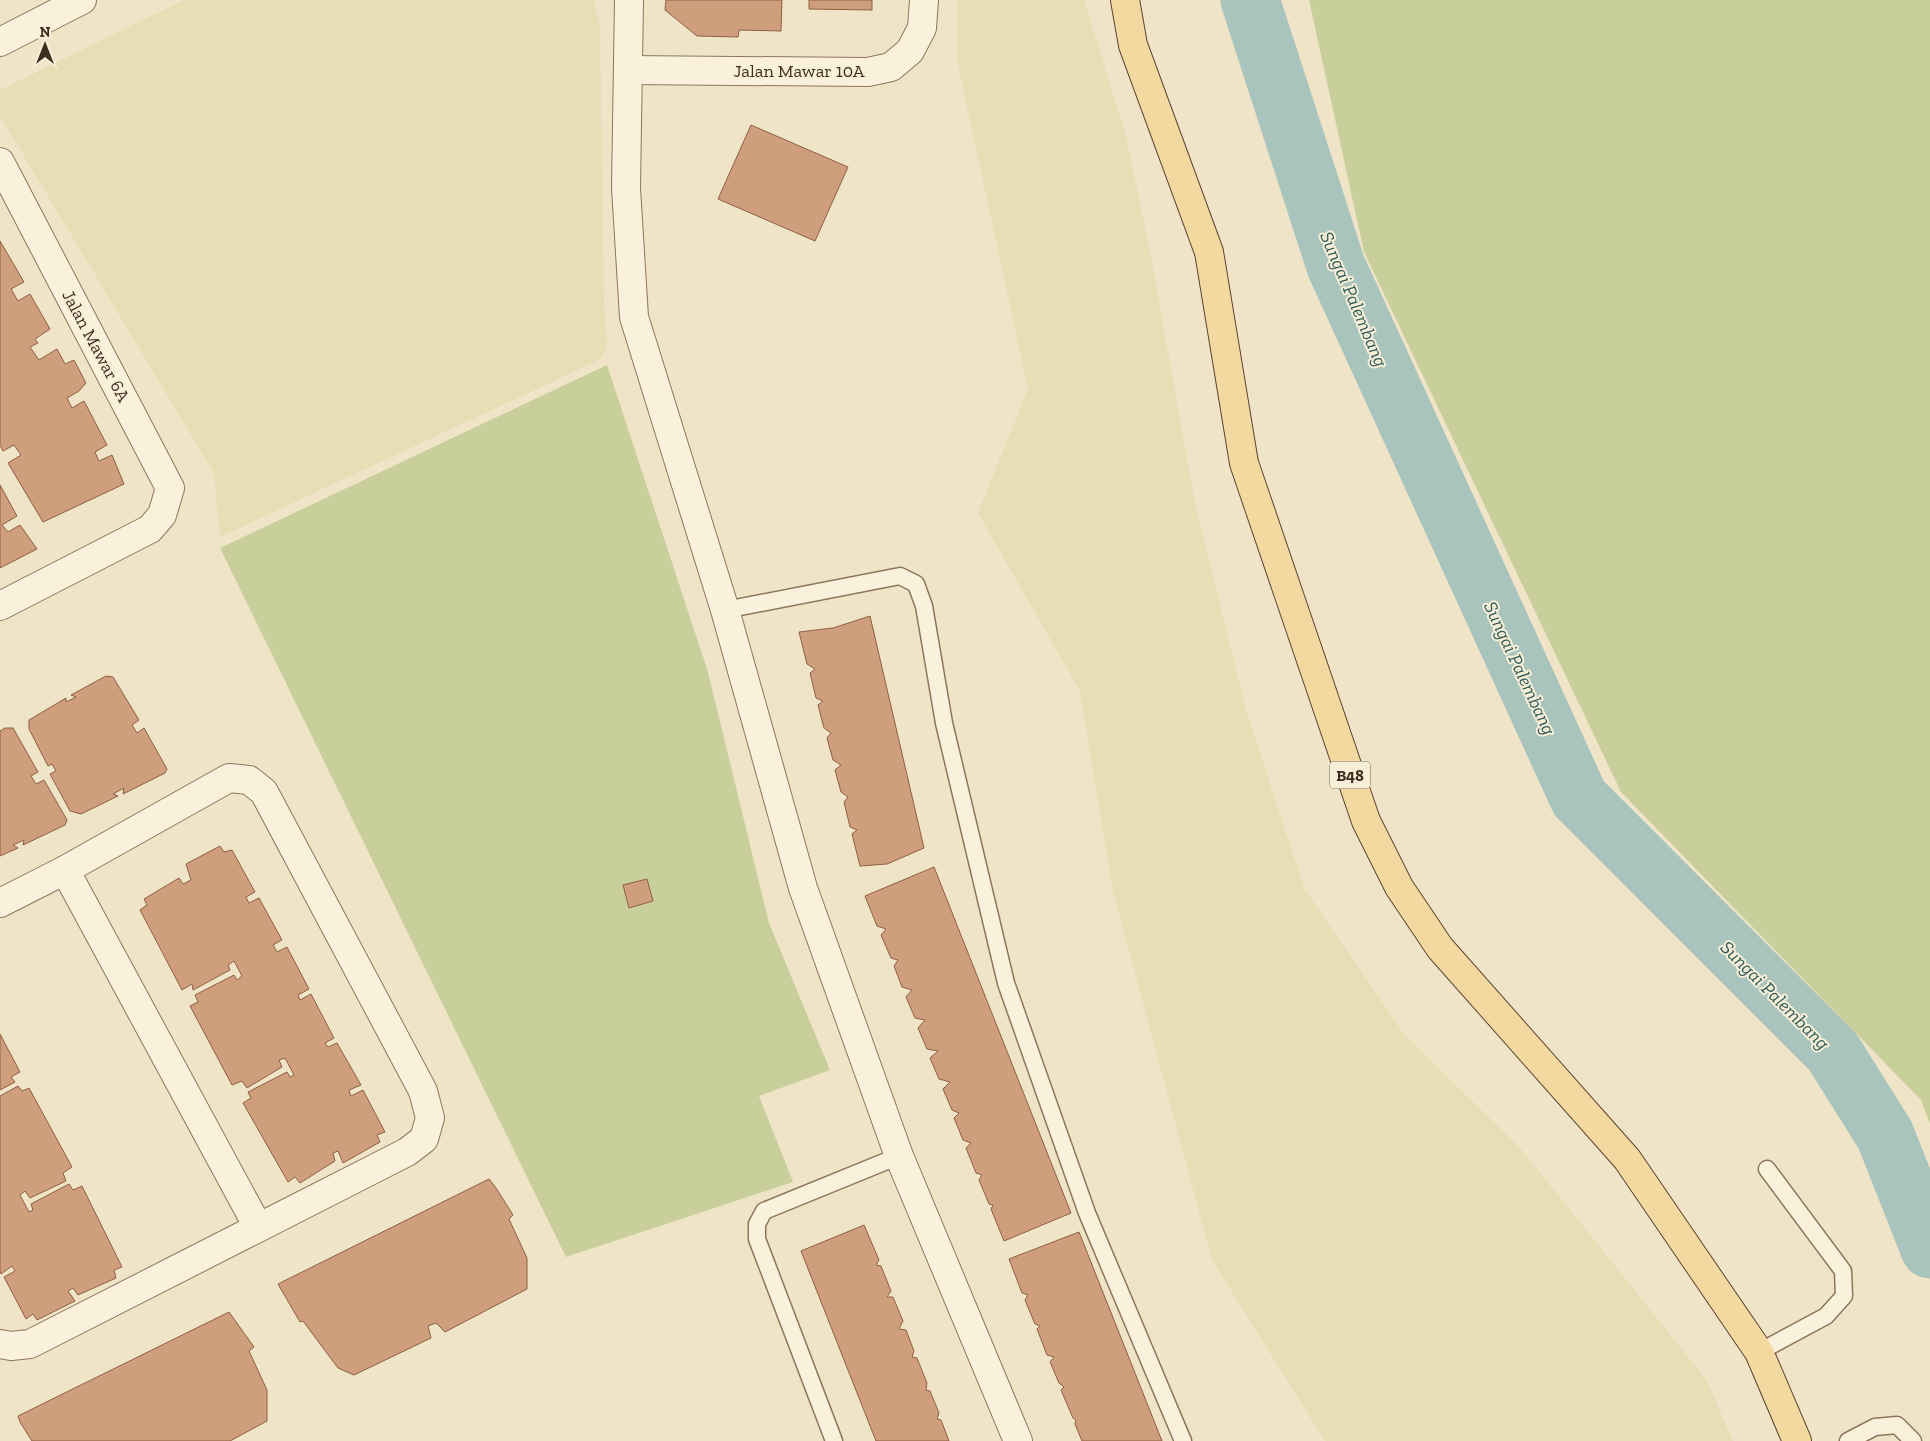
<svg xmlns="http://www.w3.org/2000/svg" width="1930" height="1441" font-family="'Zilla Slab',serif">
<style>
.farmland{fill:#e6deb5}
.green{fill:#c9cf9b}
.lines{fill:none;stroke-linecap:round;stroke-linejoin:round}
.river{stroke:#a9c4bc;stroke-width:59}
.building{fill:#cf9f7d;stroke:#8d5f41}
.lane-casing{stroke:#8d765c;stroke-width:19}
.street-casing{stroke:#8d765c;stroke-width:30}
.primary-casing{stroke:#5b4430;stroke-width:30}
.lane{stroke:#faf1dc;stroke-width:16}
.street{stroke:#faf1dc;stroke-width:28}
.primary{stroke:#f3d9a0;stroke-width:28}
.labels{text-anchor:middle;dominant-baseline:central;stroke-width:4;stroke-linejoin:round;paint-order:stroke}
.shield{fill:#f7eed8;stroke:#756857;stroke-width:1}
.shield-label{font-size:16px;font-weight:bold;fill:#3d2e20}
.street-label{font-size:18px;fill:#3d2e20;stroke:#f7eed8}
.water-label{font-size:19px;font-style:italic;fill:#2f5d5a;stroke:#f7eed8}
</style>
<rect width="100%" height="100%" fill="#f0e4c8"/>
<g class="farmland">
<path d="M 184,0 L 594,0 L 600,28 L 604,301 L 607,346 L 601,359 L 220,537 L 214,473 L 0,116 L 0,90 Z"/>
<path d="M 957,0 L 1084,0 L 1126,136 L 1151,257 L 1195,503 L 1246,710 L 1304,888 L 1404,1034 L 1520,1148 L 1706,1379 L 1733,1441 L 1325,1441 L 1212,1260 L 1112,887 L 1080,691 L 978,513 L 1028,389 L 957,60 Z"/>
</g>
<g class="green">
<path d="M 1309,0 L 1930,0 L 1930,1124 L 1921,1100 L 1621,792 L 1364,252 Z"/>
<path d="M 607,365 L 708,672 L 769,923 L 830,1070 L 759,1096 L 793,1182 L 566,1257 L 220,548 Z"/>
</g>
<g class="lines">
<path class="river" d="M 1250,0 L 1336,266 L 1579,798 L 1833,1052 L 1885,1135 L 1930,1249"/>
</g>
<g class="building">
<path d="M 666,0 L 782,0 L 781,31 L 739,30 L 738,37 L 697,36 L 665,10 Z"/>
<path d="M 809,0 L 872,0 L 872,10 L 809,9 Z"/>
<path d="M 751,125 L 848,167 L 815,241 L 718,199 Z"/>
<path d="M 0,241 L 24,282 L 11,289 L 18,301 L 30,294 L 50,329 L 35,339 L 38,343 L 30,347 L 39,360 L 57,349 L 65,364 L 74,360 L 86,383 L 79,391 L 67,398 L 72,408 L 84,401 L 107,445 L 95,452 L 99,461 L 112,455 L 124,484 L 43,522 L 8,463 L 21,455 L 14,445 L 3,451 L 0,445 Z"/>
<path d="M 0,485 L 17,516 L 2,525 L 8,532 L 20,525 L 37,549 L 0,568 Z"/>
<path d="M 870,616 L 924,848 L 887,864 L 860,866 L 852,834 L 857,830 L 850,827 L 844,802 L 848,797 L 841,792 L 835,770 L 841,765 L 833,760 L 827,738 L 831,733 L 824,728 L 818,705 L 823,701 L 816,698 L 810,673 L 815,669 L 807,664 L 799,632 L 833,628 Z"/>
<path d="M 106,676 L 113,677 L 139,720 L 132,725 L 137,733 L 144,728 L 167,769 L 165,773 L 123,794 L 124,788 L 113,794 L 118,796 L 81,814 L 70,811 L 50,774 L 56,771 L 52,764 L 48,766 L 29,729 L 29,720 L 66,698 L 66,702 L 76,697 L 71,695 Z"/>
<path d="M 5,728 L 13,728 L 38,772 L 31,776 L 36,784 L 44,780 L 67,820 L 65,825 L 23,845 L 24,840 L 13,845 L 18,848 L 0,856 L 0,731 Z"/>
<path d="M 220,846 L 224,852 L 232,850 L 255,892 L 246,897 L 249,903 L 259,898 L 282,940 L 273,945 L 277,952 L 287,947 L 309,989 L 298,995 L 300,1000 L 311,994 L 334,1038 L 325,1043 L 328,1047 L 337,1043 L 361,1085 L 349,1090 L 351,1096 L 363,1090 L 385,1132 L 377,1135 L 380,1142 L 343,1163 L 338,1151 L 333,1153 L 335,1161 L 300,1183 L 295,1177 L 288,1182 L 243,1103 L 251,1098 L 248,1092 L 287,1072 L 290,1077 L 294,1075 L 285,1058 L 279,1060 L 282,1067 L 247,1088 L 242,1081 L 232,1085 L 190,1006 L 198,1002 L 195,995 L 234,975 L 237,980 L 242,976 L 234,961 L 228,965 L 230,970 L 193,990 L 192,984 L 182,990 L 140,910 L 147,905 L 144,899 L 179,878 L 183,884 L 191,880 L 186,864 Z"/>
<path d="M 934,867 L 1071,1213 L 1004,1241 L 991,1209 L 993,1205 L 989,1204 L 979,1180 L 982,1175 L 976,1173 L 966,1148 L 971,1143 L 963,1140 L 954,1118 L 959,1113 L 952,1110 L 943,1089 L 950,1082 L 939,1079 L 930,1058 L 938,1051 L 927,1049 L 918,1028 L 925,1020 L 915,1018 L 906,997 L 912,990 L 902,987 L 894,966 L 898,960 L 891,958 L 881,935 L 886,929 L 877,926 L 865,896 Z"/>
<path d="M 647,879 L 653,901 L 629,908 L 623,885 Z"/>
<path d="M 0,1034 L 20,1072 L 11,1077 L 15,1082 L 0,1090 Z"/>
<path d="M 18,1086 L 22,1091 L 29,1088 L 72,1167 L 63,1173 L 66,1181 L 30,1198 L 25,1191 L 20,1195 L 29,1212 L 33,1210 L 31,1204 L 69,1184 L 73,1190 L 82,1186 L 122,1267 L 114,1270 L 116,1278 L 78,1295 L 73,1288 L 68,1291 L 75,1301 L 37,1320 L 33,1314 L 26,1319 L 4,1277 L 15,1271 L 12,1266 L 1,1274 L 0,1272 L 0,1096 Z"/>
<path d="M 489,1179 L 496,1188 L 513,1215 L 509,1219 L 527,1258 L 527,1289 L 445,1332 L 436,1323 L 428,1326 L 431,1338 L 354,1375 L 338,1368 L 303,1321 L 300,1322 L 278,1284 Z"/>
<path d="M 864,1225 L 879,1260 L 876,1265 L 881,1266 L 891,1291 L 887,1297 L 893,1297 L 903,1321 L 899,1329 L 906,1330 L 914,1351 L 912,1357 L 917,1358 L 927,1383 L 926,1390 L 930,1391 L 939,1413 L 937,1419 L 941,1420 L 949,1441 L 876,1441 L 801,1251 Z"/>
<path d="M 1079,1232 L 1162,1441 L 1082,1441 L 1075,1424 L 1076,1420 L 1073,1418 L 1061,1390 L 1064,1387 L 1059,1383 L 1050,1362 L 1054,1357 L 1047,1355 L 1037,1329 L 1040,1326 L 1035,1324 L 1025,1300 L 1028,1295 L 1022,1293 L 1009,1259 Z"/>
<path d="M 229,1312 L 254,1347 L 249,1351 L 267,1390 L 267,1421 L 230,1441 L 32,1441 L 20,1422 L 18,1416 Z"/>
</g>
<g class="lines">
<g class="lane-casing">
<g id="lane">
<path d="M 725,610 L 900,576 L 916,584 L 924,606 L 944,723 L 1006,983 L 1087,1213 L 1183,1441"/>
<path d="M 1759,1352 L 1826,1316 L 1844,1296 L 1843,1271 L 1767,1169"/>
<path d="M 834,1441 L 757,1239 L 757,1224 L 764,1211 L 899,1156"/>
<path d="M 1848,1441 L 1875,1427 L 1897,1425 L 1913,1441"/>
</g>
</g>
<g class="street-casing">
<g id="street">
<path d="M 629,0 L 626,188 L 634,317 L 725,610 L 803,888 L 899,1156 L 1018,1441"/>
<path d="M 0,42 L 82,0"/>
<path d="M 628,70 L 868,72 L 891,67 L 910,51 L 922,28 L 924,0"/>
<path d="M 0,162 L 170,488 L 162,515 L 150,529 L 0,606"/>
<path d="M 65,870 L 258,1227"/>
<path d="M 0,903 L 65,870 L 229,778 L 249,780 L 264,792 L 423,1091 L 430,1118 L 424,1139 L 407,1152 L 30,1344 L 11,1346 L 0,1344"/>
</g>
</g>
<g class="primary-casing">
<path id="primary" d="M 1125,0 L 1133,45 L 1209,252 L 1244,463 L 1366,821 L 1399,887 L 1440,948 L 1627,1159 L 1759,1352 L 1797,1441"/>
</g>
<use href="#lane" class="lane"/>
<use href="#street" class="street"/>
<use href="#primary" class="primary"/>
</g>
<g class="labels">
<rect class="shield" x="1330" y="761.5" width="40" height="27" rx="4"/>
<g class="shield-label">
<text x="1350" y="775">B48</text>
</g>
<g class="street-label">
<text x="799" y="71">Jalan Mawar 10A</text>
<text transform="translate(96 346) rotate(62)">Jalan Mawar 6A</text>
</g>
<g class="water-label">
<text transform="translate(1354 299) rotate(67)">Sungai Palembang</text>
<text transform="translate(1520 668) rotate(65)">Sungai Palembang</text>
<text transform="translate(1775 995) rotate(45)">Sungai Palembang</text>
</g>
</g>
<g transform="translate(45 45)" stroke="#f7eed8" stroke-width="4" paint-order="stroke">
<path d="M0-4L9 19L0 12L-9 19Z" fill="#3d2e20"/>
<text y="-8" font-size="14" font-weight="bold" text-anchor="middle" fill="#3d2e20">N</text>
</g>
</svg>
